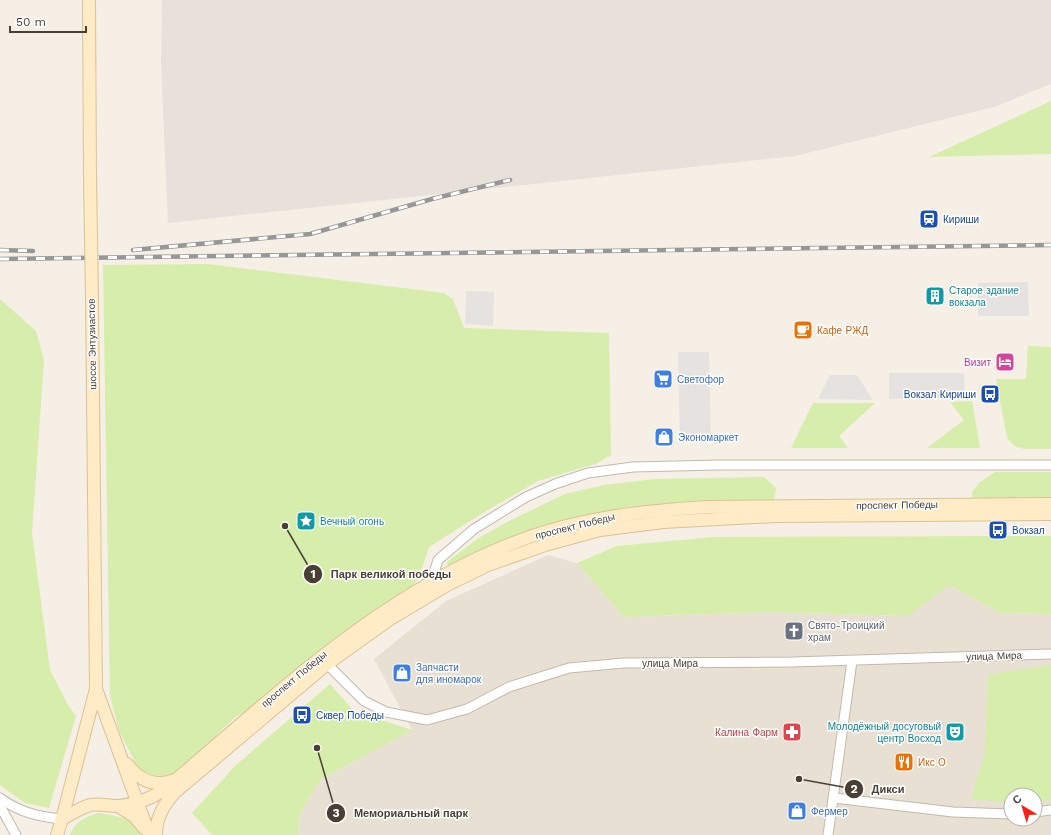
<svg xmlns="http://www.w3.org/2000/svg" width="1051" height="835" font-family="'Work Sans',sans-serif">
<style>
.residential{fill:#e9e0d4;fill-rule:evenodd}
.industrial{fill:#e7e0db}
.green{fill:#d7edab}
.parking{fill:#e5e2df}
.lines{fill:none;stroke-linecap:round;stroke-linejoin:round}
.street-casing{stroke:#c4b8ab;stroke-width:11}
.secondary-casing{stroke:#ddc193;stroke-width:14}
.street{stroke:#fff;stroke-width:9}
.secondary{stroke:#ffebc6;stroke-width:12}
.rail-casing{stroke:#979797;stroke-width:4.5}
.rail{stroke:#fff;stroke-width:3;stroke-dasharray:9;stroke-linecap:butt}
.secondary-bridge-casing{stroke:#ddc193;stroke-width:14;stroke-linecap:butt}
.secondary-bridge{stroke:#ffebc6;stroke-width:12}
.labels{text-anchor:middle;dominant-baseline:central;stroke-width:3;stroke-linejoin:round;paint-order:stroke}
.transit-label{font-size:10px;fill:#164399;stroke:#fff;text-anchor:start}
.culture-label{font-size:10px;fill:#0d838f;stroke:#fff;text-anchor:start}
.food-label{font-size:10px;fill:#c56008;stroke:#fff;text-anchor:start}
.street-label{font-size:10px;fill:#493f35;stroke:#fff}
.hotel-label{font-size:10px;fill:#b23c85;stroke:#fff;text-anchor:end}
.shop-label{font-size:10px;fill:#366cbe;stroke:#fff;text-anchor:start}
.worship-label{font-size:10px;fill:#5b616d;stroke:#fff;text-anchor:start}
.health-label{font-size:10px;fill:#be3a42;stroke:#fff;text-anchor:end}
.leader{fill:none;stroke:#493f35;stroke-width:1.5}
.callout-dot{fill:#493f35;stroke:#fff;stroke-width:1.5}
.mark-label{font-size:12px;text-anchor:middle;font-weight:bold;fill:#fff}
.callout-label{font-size:11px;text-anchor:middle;font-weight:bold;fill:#493f35;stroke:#fff;stroke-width:3;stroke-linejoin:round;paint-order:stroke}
</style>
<rect width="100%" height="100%" fill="#f5efe6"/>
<path class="residential" d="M 548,555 L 577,563 L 624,617 L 769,612 L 907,616 L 949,585 L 1001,613 L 1051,614 L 1051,835 L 298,835 L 299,816 L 320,780 L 412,730 L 374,659 L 446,601 ZM 1011,795 L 1035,795 L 1035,819 L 1011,819 Z"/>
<path class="industrial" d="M 162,0 L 1051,0 L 1051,84 L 994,107 L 795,156 L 168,223 L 161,64 Z"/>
<g class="green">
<path d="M 1051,101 L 1051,154 L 929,157 Z"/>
<path d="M 208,264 L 444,293 L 453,299 L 464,328 L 609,333 L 611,455 L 595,464 L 538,481 L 486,511 L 429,547 L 419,578 L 411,588 L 251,710 L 238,715 L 218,733 L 211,746 L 175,775 L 155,776 L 145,773 L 136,764 L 119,731 L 110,696 L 103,265 Z"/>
<path d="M 0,299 L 36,331 L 44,360 L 32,533 L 50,670 L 68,705 L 76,716 L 49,808 L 25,803 L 0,785 Z"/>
<path d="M 1028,346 L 1051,347 L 1051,449 L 1025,449 L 1016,447 L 1007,438 L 996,379 L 1026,379 Z"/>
<path d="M 972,401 L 980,448 L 927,448 L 964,420 L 950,402 Z"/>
<path d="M 813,403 L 875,403 L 839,436 L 848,448 L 791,448 Z"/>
<path d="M 995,472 L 1051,472 L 1051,501 L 972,501 L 972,492 L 980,482 Z"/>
<path d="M 764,477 L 776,488 L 773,504 L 716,502 L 511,541 L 448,567 L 447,562 L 477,539 L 509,521 L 565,494 L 604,485 L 655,479 Z"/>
<path d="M 1051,536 L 1051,614 L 1001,613 L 949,585 L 908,616 L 769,612 L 624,617 L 577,563 L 617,546 L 712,537 Z"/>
<path d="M 1051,665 L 1051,800 L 1035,803 L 1035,795 L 1011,795 L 1011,803 L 971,799 L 985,753 L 988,675 Z"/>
<path d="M 330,684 L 354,711 L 412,730 L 320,780 L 299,816 L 298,835 L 212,835 L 192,813 L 235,766 Z"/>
<path d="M 99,813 C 116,816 134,817 141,835 L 70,835 C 74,822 87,816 99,813 Z"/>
</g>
<g class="parking">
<path d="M 1028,282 L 1029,316 L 978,316 L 978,283 Z"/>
<path d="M 466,291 L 494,292 L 493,326 L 465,324 Z"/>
<path d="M 678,352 L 709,352 L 711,439 L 680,439 Z"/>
<path d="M 889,373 L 964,373 L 965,398 L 889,399 Z"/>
<path d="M 830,375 L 857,375 L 873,400 L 818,399 Z"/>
</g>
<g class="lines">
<g class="street-casing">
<g id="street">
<path d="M 435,580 L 433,576 L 438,560 L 474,529 L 526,497 L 555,484 L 588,473 L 633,467 L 718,465 L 1051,465"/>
<path d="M 324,661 L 364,701 L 386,712 L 427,720 L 467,709 L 509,687 L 569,668 L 624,663 L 792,662 L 1051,654"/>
<path d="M 0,798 C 19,812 39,817 62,819"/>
<path d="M 834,798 L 953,812 L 1011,814"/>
<path d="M 0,806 L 16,835"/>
<path d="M 1035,812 L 1051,810"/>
<path d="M 828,835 L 852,661"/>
</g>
</g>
<g class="secondary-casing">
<g id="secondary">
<path d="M 89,0 L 90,177"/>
<path d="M 96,689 L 149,834"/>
<path d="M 127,764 C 139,780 154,788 174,780"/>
<path d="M 118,806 L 134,816 L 144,828"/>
<path d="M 62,819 L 96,689 L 92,299"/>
<path d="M 57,835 L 62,819 C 71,814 80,808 90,805 C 99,803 108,806 118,806 C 134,805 150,799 164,790 C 273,698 377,596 513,543 C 575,518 642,511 708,507 L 1051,504"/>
<path d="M 156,835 C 156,818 163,806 174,793 L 327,664 L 390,619 L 447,585 L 488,565 L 545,545 L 600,530 L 663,522 L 775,516 L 1051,514"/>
</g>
</g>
<use href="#street" class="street"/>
<use href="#secondary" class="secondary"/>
<g class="rail-casing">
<g id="rail">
<path d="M 0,250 L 33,251"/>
<path d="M 133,250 L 310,234 L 432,199 L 510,180"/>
<path d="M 0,259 L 1051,245"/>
</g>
</g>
<use href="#rail" class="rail"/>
<g class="secondary-bridge-casing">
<path id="secondary-bridge" d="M 90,177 L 92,299"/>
</g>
<use href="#secondary-bridge" class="secondary-bridge"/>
</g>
<defs>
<g id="station-square" transform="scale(1)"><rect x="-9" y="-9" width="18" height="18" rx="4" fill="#1a4fb4" stroke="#fff"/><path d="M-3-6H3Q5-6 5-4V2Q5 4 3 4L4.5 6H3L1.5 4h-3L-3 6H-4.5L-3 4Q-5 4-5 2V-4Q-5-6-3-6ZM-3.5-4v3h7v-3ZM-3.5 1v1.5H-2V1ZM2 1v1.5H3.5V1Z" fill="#fff"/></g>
<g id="building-square" transform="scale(1)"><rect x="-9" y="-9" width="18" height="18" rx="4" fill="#0f9aa8" stroke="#fff"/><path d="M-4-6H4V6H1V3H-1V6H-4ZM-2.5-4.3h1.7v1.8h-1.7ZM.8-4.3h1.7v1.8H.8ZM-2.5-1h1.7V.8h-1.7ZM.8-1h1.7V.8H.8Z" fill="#fff"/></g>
<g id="cafe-square" transform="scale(1)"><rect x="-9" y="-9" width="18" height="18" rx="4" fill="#e8710a" stroke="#fff"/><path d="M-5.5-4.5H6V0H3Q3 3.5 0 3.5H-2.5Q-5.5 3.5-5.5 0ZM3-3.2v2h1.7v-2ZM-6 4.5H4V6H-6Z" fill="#fff"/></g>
<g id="hotel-square" transform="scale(1)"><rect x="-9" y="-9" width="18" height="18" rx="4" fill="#d1479c" stroke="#fff"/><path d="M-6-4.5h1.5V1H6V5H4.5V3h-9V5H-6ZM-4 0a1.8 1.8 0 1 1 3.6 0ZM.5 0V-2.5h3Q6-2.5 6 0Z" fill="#fff"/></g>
<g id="supermarket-square" transform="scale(1)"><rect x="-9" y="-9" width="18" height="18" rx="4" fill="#3f7fe0" stroke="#fff"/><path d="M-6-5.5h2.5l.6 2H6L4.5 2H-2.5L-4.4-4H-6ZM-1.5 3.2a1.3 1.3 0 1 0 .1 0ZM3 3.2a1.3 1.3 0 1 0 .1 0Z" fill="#fff"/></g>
<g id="bus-square" transform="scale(1)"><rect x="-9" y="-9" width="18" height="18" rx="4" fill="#1a4fb4" stroke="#fff"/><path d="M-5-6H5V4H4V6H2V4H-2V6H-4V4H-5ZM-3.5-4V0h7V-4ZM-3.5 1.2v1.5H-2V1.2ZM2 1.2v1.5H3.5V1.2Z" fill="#fff"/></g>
<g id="shop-square" transform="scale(1)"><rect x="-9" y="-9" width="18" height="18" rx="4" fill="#3f7fe0" stroke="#fff"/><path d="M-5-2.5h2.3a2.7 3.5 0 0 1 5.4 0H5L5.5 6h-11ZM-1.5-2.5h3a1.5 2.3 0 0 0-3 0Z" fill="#fff"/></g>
<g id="sight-square" transform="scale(1)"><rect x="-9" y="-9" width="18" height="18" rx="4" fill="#0f9aa8" stroke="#fff"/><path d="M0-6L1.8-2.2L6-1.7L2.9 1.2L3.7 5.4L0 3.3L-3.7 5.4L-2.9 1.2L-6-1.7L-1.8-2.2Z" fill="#fff"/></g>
<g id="church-square" transform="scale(1)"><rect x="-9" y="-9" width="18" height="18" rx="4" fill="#6b7280" stroke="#fff"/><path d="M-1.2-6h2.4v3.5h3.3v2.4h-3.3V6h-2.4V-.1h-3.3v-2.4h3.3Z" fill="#fff"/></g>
<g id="pharmacy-square" transform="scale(1)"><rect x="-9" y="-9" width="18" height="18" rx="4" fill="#e0444e" stroke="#fff"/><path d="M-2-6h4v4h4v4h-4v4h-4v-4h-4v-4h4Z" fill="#fff"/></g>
<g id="theatre-square" transform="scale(1)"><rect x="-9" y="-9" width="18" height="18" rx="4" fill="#0f9aa8" stroke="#fff"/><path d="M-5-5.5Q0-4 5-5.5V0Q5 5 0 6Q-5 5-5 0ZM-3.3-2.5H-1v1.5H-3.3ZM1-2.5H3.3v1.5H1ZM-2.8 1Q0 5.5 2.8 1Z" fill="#fff"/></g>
<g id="restaurant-square" transform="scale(1)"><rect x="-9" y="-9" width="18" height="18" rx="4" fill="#e8710a" stroke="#fff"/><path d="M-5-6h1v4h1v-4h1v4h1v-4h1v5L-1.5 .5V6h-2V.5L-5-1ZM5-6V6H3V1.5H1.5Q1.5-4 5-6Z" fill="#fff"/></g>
</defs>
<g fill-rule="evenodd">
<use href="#station-square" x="929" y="219"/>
<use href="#building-square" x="935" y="296"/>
<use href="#cafe-square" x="803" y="330"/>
<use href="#hotel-square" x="1005" y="362"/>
<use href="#supermarket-square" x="663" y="379"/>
<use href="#bus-square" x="990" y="394"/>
<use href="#shop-square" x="664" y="437"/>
<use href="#sight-square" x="306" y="521"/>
<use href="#bus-square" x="998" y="530"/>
<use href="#church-square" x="794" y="631"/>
<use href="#shop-square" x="402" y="673"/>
<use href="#bus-square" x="302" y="715"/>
<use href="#pharmacy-square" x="792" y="732"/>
<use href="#theatre-square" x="955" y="732"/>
<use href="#restaurant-square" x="904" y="762"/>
<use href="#shop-square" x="797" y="811"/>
</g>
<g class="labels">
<g class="transit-label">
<text x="943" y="219">Кириши</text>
<text x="976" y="394" text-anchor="end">Вокзал Кириши</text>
<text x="1012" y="530">Вокзал</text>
<text x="316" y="715">Сквер Победы</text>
</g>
<g class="culture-label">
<text x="949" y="290">Старое здание<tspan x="949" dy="12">вокзала</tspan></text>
<text x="320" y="521">Вечный огонь</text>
<text x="941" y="726" text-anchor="end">Молодёжный досуговый<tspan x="941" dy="12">центр Восход</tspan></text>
</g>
<g class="food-label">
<text x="817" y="330">Кафе РЖД</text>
<text x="918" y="762">Икс О</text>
</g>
<g class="street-label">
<text transform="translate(92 344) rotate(-91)">шоссе Энтузиастов</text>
<text transform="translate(897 505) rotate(-1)">проспект Победы</text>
<text transform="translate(575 526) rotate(-14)">проспект Победы</text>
<text transform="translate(994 656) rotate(-2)">улица Мира</text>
<text x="670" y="663">улица Мира</text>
<text transform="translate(294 679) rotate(-40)">проспект Победы</text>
</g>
<g class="hotel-label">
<text x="991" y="362">Визит</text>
</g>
<g class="shop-label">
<text x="677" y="379">Светофор</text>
<text x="678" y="437">Экономаркет</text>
<text x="416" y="667">Запчасти<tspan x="416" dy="12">для иномарок</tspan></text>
<text x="811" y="811">Фермер</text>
</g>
<g class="worship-label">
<text x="808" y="625">Свято-Троицкий<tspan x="808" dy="12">храм</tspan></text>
</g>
<g class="health-label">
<text x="778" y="732">Калина Фарм</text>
</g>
</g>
<path class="leader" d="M285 526L313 574M799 779L854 789M317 748L336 813"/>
<g class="callout-dot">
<circle cx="285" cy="526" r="4"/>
<circle cx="799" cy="779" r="4"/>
<circle cx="317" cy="748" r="4"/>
<circle cx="313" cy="574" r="10"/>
<circle cx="854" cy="789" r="10"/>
<circle cx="336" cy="813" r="10"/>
</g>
<g class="mark-label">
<text x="313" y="578">1</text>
<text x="854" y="793">2</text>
<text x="336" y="817">3</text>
</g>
<g class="callout-label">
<text x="391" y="578">Парк великой победы</text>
<text x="888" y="793">Дикси</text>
<text x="411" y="817">Мемориальный парк</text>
</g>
<g transform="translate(1023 807) rotate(322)"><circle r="19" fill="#ffffff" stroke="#b6b2ae"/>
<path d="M0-3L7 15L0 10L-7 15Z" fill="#ff1c13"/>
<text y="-6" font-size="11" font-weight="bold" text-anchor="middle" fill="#493f35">С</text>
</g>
<path d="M10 26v6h76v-6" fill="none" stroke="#493f35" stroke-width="2"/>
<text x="16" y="26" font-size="12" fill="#493f35" stroke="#ffffff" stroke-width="3" paint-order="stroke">50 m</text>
</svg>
